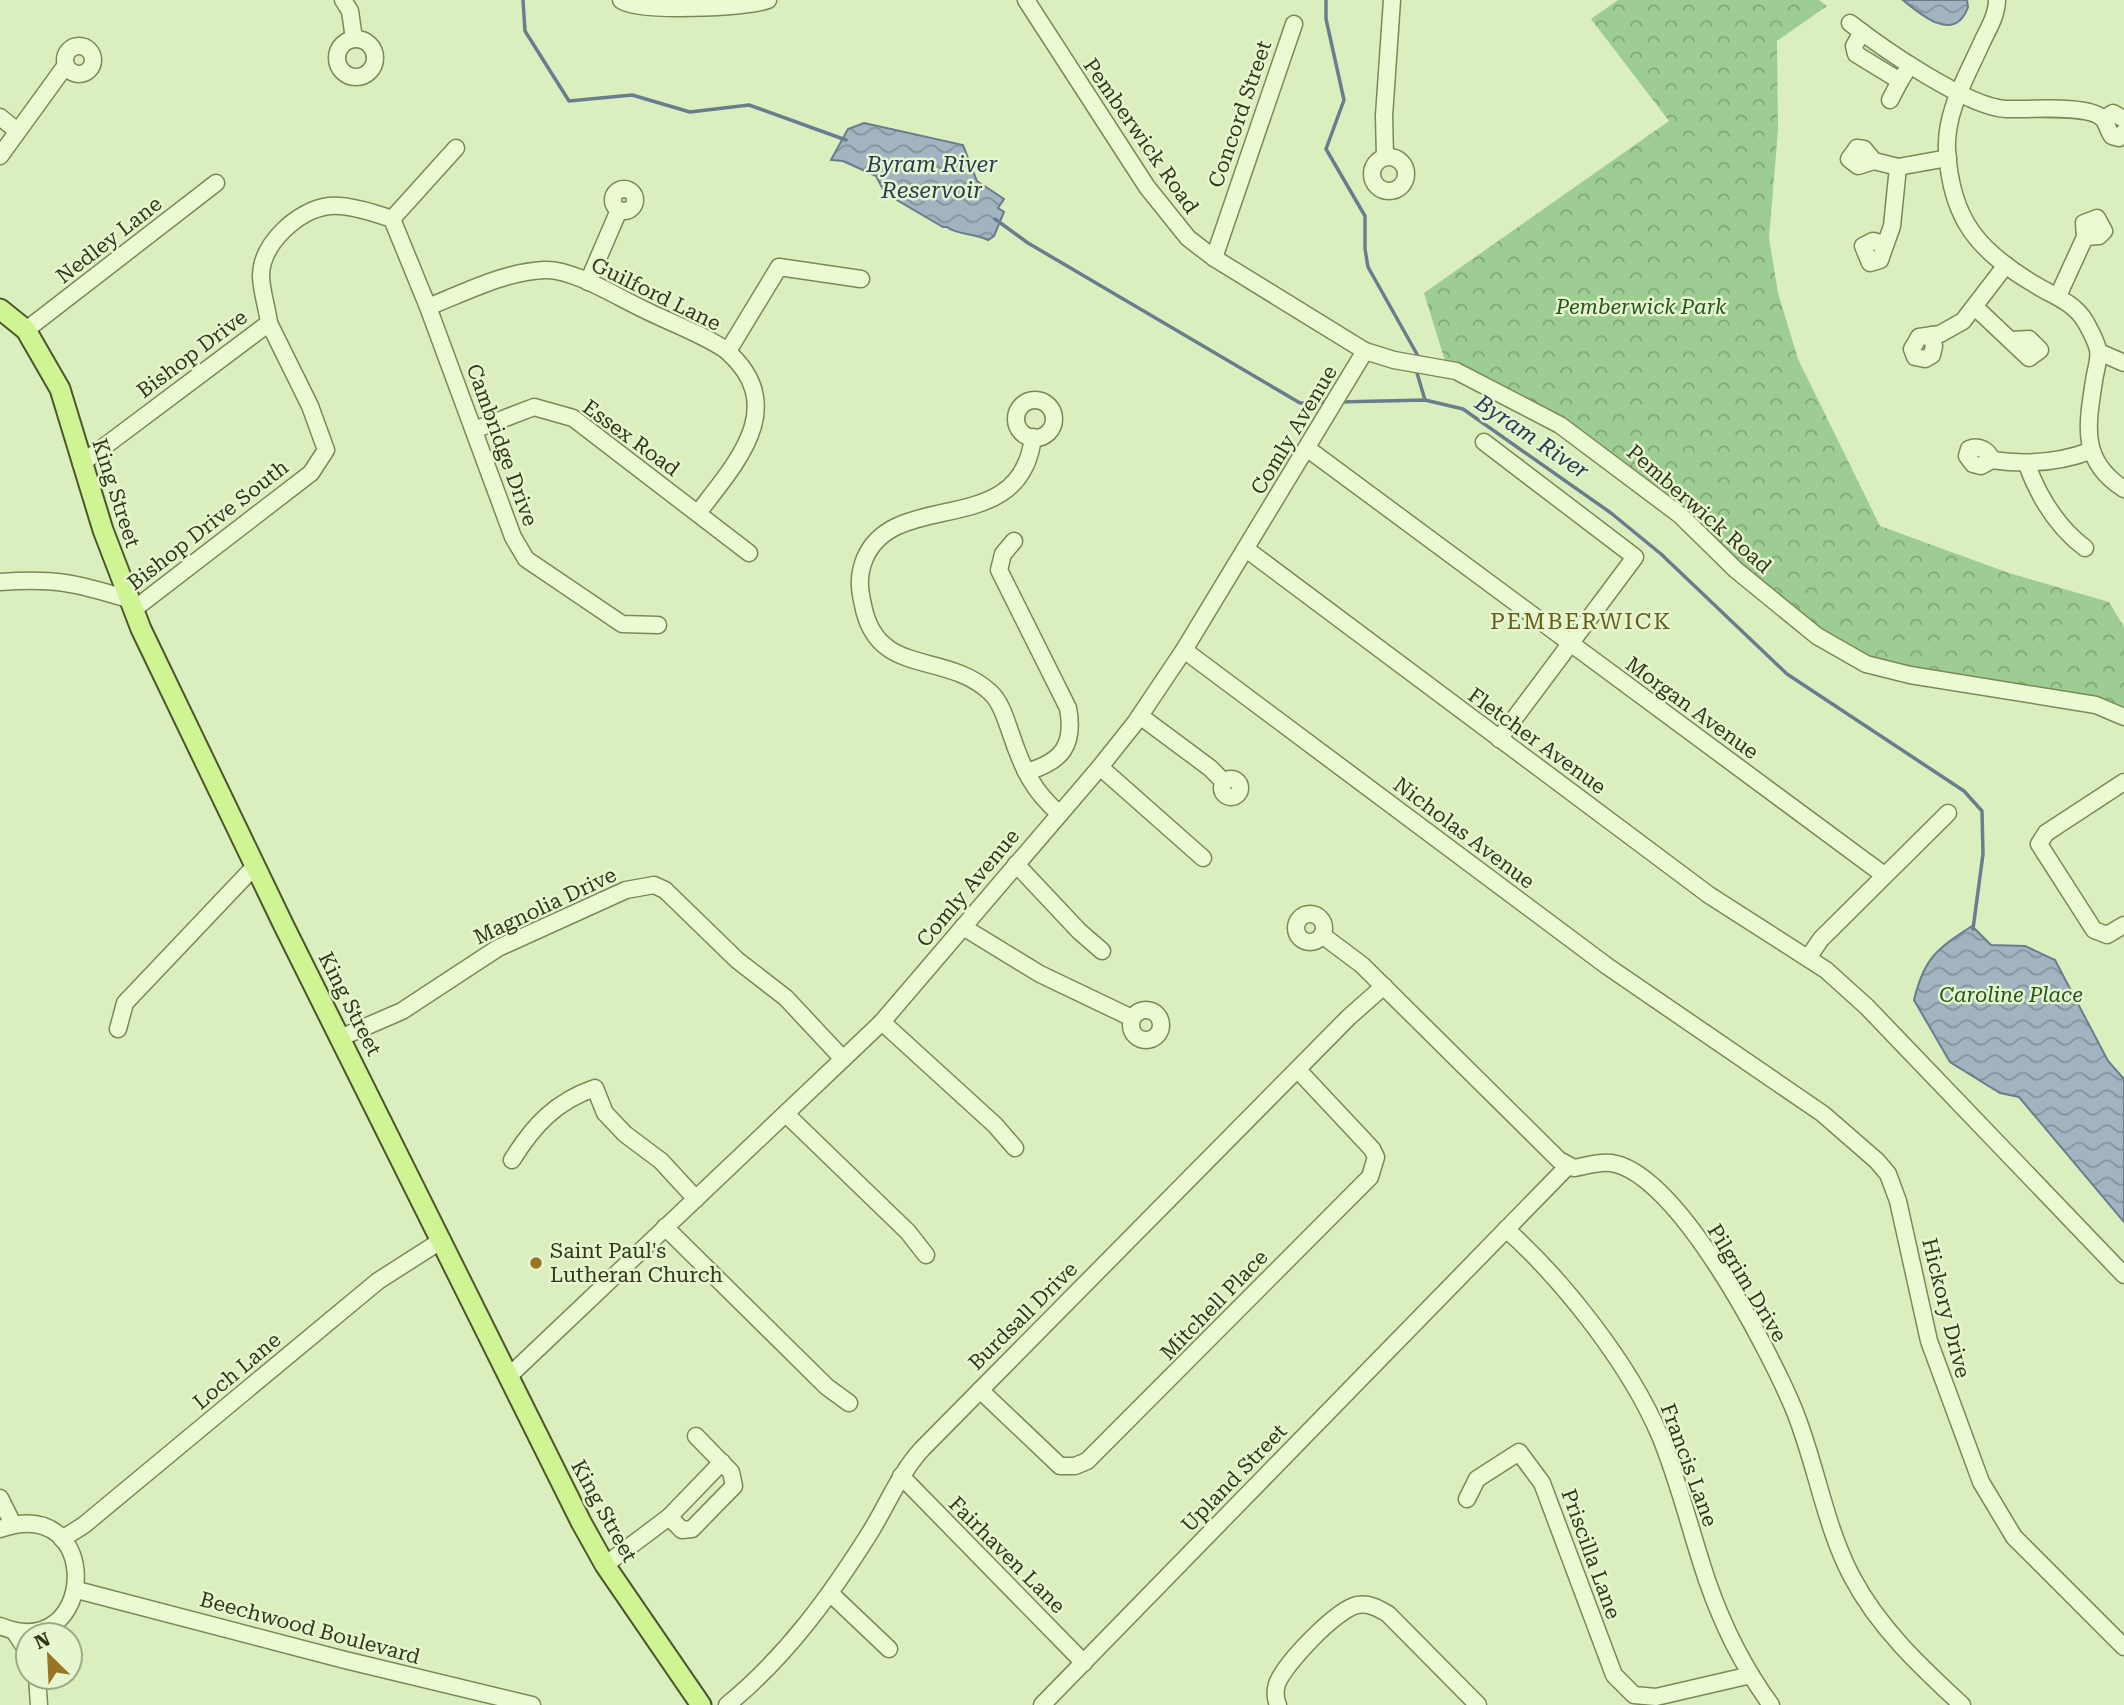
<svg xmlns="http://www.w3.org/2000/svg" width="2124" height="1705" font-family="'Roboto Serif',serif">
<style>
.park{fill:url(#park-crowns)}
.water{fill:url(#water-waves);stroke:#697d8e;stroke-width:2}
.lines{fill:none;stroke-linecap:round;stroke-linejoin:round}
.stream{stroke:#697d8e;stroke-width:3.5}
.minor-casing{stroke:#7c8856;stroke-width:19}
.major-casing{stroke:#4e552b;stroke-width:23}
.minor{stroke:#eafad2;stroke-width:16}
.major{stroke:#cff494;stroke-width:19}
.poi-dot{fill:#987525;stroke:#e6f6ce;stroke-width:2.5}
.labels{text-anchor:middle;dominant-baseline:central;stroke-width:5;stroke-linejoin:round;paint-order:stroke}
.street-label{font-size:21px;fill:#32371c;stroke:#e6f6ce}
.park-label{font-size:21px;font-style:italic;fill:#245421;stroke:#e6f6ce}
.poi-label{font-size:21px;fill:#32371c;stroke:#e6f6ce;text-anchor:start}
.water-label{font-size:23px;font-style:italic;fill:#2a3a57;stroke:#e6f6ce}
.neighbourhood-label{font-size:23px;letter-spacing:2px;fill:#645e1a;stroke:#e6f6ce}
</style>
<defs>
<pattern id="park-crowns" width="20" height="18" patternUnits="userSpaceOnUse" patternTransform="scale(1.75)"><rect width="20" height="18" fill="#9dcd92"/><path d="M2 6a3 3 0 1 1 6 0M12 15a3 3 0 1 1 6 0" fill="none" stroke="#81a776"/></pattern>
<pattern id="water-waves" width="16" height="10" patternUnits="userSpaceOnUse" patternTransform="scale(1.75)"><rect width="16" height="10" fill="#a2b4c0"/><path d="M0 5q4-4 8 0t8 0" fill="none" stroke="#85939b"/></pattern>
</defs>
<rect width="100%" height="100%" fill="#dbefbe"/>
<path class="park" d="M 1618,0 L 1819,0 L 1827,6 L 1777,41 L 1778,130 L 1769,238 L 1778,293 L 1798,359 L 1880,526 L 2009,573 L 2109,602 L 2124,627 L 2124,709 L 1866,657 L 1827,637 L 1589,437 L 1446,364 L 1424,293 L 1669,121 L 1591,19 Z"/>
<g class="water">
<path d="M 1903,0 L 1967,0 L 1968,7 C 1955,44 1921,15 1903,0 Z"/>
<path d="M 864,123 L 963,145 L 977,181 L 1004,199 L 998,208 L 1004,212 L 994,236 L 988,240 C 975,233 956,235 947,227 L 943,227 L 885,193 L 876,176 L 843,161 L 831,160 L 848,129 Z"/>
<path d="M 1972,926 L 1991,945 L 2025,946 L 2055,960 L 2108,1061 L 2124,1079 L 2124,1222 L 2019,1097 L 2000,1093 L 1950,1062 L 1914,1000 C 1924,959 1936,949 1972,926 Z"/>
</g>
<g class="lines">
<g class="stream">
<path d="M 523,0 L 525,31 L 569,101 L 632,95 L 690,112 L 749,105 L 846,140"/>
<path d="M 1326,0 L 1326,19 L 1344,100 L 1326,149 L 1365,216 L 1365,249 L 1368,267 L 1418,356"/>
<path d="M 995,219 L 1028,243 L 1300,403 L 1328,402"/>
<path d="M 1417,373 L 1425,400"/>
<path d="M 1339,402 L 1425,400 L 1463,409 L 1611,513 L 1661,554 L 1787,674 L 1964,791 L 1982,811 L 1983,854 L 1973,929"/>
</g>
<g class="minor-casing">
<g id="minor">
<path d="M 343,0 L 350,11 L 354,39"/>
<path d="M 621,0 C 634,13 749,8 768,0"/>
<path d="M 1026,0 L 1147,187 L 1188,238 L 1214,258 L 1365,351 L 1394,360 L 1456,371 L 1560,425 L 1680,515 L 1736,570 L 1817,636 L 1866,664 L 1910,675 L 2096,705 L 2124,717"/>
<path d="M 1997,0 C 1997,14 1989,28 1983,40 C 1968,74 1945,111 1947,150 C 1951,221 1979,252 2039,287 C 2056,297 2074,303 2085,321 C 2090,330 2096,340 2098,350 C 2100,359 2095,372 2094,381 C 2087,426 2080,461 2124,489"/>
<path d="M 1850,23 C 1882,48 1967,107 2006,109 C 2026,110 2088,104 2102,118 C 2107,122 2108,131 2112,136 L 2119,138 L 2124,132"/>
<path d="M 1862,32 L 1854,46 L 1856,54 L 1900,81 L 1910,65"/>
<circle cx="356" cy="58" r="19"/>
<circle cx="79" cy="60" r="14"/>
<path d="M 1890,100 L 1900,81"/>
<path d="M 0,117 L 16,130"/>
<path d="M 2104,119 L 2113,113 L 2124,119"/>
<path d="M 0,156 L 66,65"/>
<circle cx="1389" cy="174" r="17"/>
<path d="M 1385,157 L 1384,116 L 1392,0"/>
<path d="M 1874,161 L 1858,166 L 1849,159 L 1857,148 L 1864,149 L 1874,161 L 1898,167 L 1892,226 L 1880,260 L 1870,263 L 1863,246 L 1873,241 L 1884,244"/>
<path d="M 1898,167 L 1948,158"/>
<circle cx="624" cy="200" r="11"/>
<path d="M 392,219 L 456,148"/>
<path d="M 1214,258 L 1294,24"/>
<path d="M 588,282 L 619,210"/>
<path d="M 2058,296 L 2085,237 L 2099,236 L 2104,231 L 2097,218 L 2084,223 L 2085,237"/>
<path d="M 428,307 C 466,292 504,272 544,270 C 572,268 617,297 643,309 C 664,320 712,338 728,352 C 790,408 734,465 698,513"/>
<path d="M 1975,307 L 2029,358 L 2040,350 L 2029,339 L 2012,340"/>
<path d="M 26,330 L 216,183"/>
<path d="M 1931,335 L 1934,346 L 1932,355 L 1925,359 L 1915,357 L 1912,349 L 1919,337 L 1940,334 L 1963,321 L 2006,265"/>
<path d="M 728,351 L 779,267 L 861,279"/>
<path d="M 2099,352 L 2124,363"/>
<circle cx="1035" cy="419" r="19"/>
<path d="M 474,430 L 534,407 L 573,418 L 749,553"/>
<path d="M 1033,437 C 1021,541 896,487 865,558 C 858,575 859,588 863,605 C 877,678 944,650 990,692 C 1001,702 1006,720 1011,734 C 1022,767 1033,792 1060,814"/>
<path d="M 1484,442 L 1635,557 L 1499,739"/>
<path d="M 1308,449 L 1884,875"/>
<path d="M 1992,460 L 1981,466 L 1973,464 L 1967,456 L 1969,449 C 1979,445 1988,450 1992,460 C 2026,465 2058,463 2090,451"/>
<path d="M 81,464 L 269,323 C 267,307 261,290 261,275 C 262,243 298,210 329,206 C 347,204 375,213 392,219 L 428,307 L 513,537 L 526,559 L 622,624 L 658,625"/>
<path d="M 2027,465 C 2039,497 2057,527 2085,548"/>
<path d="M 1014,541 L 1003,554 L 999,570 L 1068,708 C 1075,745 1062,762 1026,772"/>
<path d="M 1246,549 L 1709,895 L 1826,970 L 1867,1007 L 2124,1275"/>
<path d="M 0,582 C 55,578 76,583 128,599"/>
<path d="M 133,610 L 311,473 L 326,450 L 310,406 L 269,323"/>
<path d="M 1184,650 L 1607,966 L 1823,1114 L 1877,1161 L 1888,1174 L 1898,1201 L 1929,1341 L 1981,1482 L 2014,1537 L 2124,1647"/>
<path d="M 1140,716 L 1210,768 L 1224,782"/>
<path d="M 1100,767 L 1203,858"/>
<circle cx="1231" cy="788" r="9"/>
<path d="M 2124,782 L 2046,833 L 2039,844 L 2094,930 L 2107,935 L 2124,925"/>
<path d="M 1016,864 L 1079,931 L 1102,951"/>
<circle cx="1310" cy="928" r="14"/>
<path d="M 963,927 L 1040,974 L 1132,1018"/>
<path d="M 1322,935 L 1362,965 L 1559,1160 L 1574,1168 C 1587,1166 1598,1161 1611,1163 C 1677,1172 1768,1348 1793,1407 C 1816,1462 1824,1524 1852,1577 C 1879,1628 1920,1666 1962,1705"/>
<path d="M 1808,958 L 1821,939 L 1948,813"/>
<circle cx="1146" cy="1025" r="15"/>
<path d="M 882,1022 L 995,1125 L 1015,1148"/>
<path d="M 118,1029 L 125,1003 L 255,866"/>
<path d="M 342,1037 L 402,1011 L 498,948 L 626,890 L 654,885 L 665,890 L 737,960 L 786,998 L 843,1059"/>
<path d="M 787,1115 L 908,1232 L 926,1255"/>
<path d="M 512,1160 C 533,1126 556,1101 595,1088 L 605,1113 L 625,1134 L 661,1161 L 696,1199"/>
<path d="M 665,1227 L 827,1387 L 849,1403"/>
<path d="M 1506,1229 C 1564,1281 1630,1365 1660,1436 C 1680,1484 1691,1534 1708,1583 C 1723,1626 1744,1668 1771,1705"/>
<path d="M 509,1376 L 882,1022 L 1100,767 L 1135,723 L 1184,650 L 1365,351"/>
<path d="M 980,1390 L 1060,1466 L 1075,1466 L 1087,1461 L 1370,1177 L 1376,1157 L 1372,1149 L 1298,1070"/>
<path d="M 901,1476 L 1084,1663"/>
<path d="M 0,1498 L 13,1524"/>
<path d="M 1467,1499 L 1477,1479 L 1519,1452 L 1542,1483 L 1614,1675 L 1634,1695 L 1656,1697 L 1751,1675"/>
<path d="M 669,1517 L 682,1530 L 692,1529 L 734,1486 L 731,1472 L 696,1436"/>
<path d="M 0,1529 C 105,1492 97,1666 0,1626"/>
<path d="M 62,1539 L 84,1525 L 378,1281 L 442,1240"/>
<path d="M 605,1565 L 669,1517 L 722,1462"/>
<path d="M 77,1590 L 345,1660 L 532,1705"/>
<path d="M 830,1593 L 889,1649"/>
<path d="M 14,1631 L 28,1652"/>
<path d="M 37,1677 L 39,1705"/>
<path d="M 727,1705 C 786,1657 831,1595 871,1531 C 888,1503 900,1473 922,1449 L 1349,1017 L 1384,986"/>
<path d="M 1042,1705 L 1568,1166"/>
<path d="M 1278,1705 C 1275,1698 1275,1691 1277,1684 C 1285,1663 1336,1610 1357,1605 C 1369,1603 1378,1608 1388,1614 L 1478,1705"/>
</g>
</g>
<g class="major-casing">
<path id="major" d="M 0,309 L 26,330 L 60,389 L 103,530 L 141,629 L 284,926 L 581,1522 L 605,1565 L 701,1705"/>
</g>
<use href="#minor" class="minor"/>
<use href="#major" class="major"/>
</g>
<circle class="poi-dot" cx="536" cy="1263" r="7"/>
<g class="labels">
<g class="street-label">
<text transform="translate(1240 114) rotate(-71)">Concord Street</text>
<text transform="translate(1141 136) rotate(55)">Pemberwick Road</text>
<text transform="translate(109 240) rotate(-38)">Nedley Lane</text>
<text transform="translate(656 294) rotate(26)">Guilford Lane</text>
<text transform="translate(192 354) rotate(-37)">Bishop Drive</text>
<text transform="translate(1294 430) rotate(-59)">Comly Avenue</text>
<text transform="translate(631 438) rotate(36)">Essex Road</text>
<text transform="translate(502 445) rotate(70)">Cambridge Drive</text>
<text transform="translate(116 493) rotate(72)">King Street</text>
<text transform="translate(1699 509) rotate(41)">Pemberwick Road</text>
<text transform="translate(208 525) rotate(-38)">Bishop Drive South</text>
<text transform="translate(1692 708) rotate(36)">Morgan Avenue</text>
<text transform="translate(1537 741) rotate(36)">Fletcher Avenue</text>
<text transform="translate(1464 833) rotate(37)">Nicholas Avenue</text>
<text transform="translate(968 888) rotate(-50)">Comly Avenue</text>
<text transform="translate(545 906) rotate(-25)">Magnolia Drive</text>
<text transform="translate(350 1004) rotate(63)">King Street</text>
<text transform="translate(1747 1283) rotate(59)">Pilgrim Drive</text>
<text transform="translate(1214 1305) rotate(-46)">Mitchell Place</text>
<text transform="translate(1946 1308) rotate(76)">Hickory Drive</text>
<text transform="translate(1023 1316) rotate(-45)">Burdsall Drive</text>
<text transform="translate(237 1371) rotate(-40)">Loch Lane</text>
<text transform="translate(1689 1465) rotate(70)">Francis Lane</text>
<text transform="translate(1234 1478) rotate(-46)">Upland Street</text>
<text transform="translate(604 1511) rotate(61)">King Street</text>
<text transform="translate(1591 1554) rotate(70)">Priscilla Lane</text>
<text transform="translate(1007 1555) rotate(45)">Fairhaven Lane</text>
<text transform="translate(310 1628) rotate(15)">Beechwood Boulevard</text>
</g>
<g class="park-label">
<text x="1641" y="307">Pemberwick Park</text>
<text x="2011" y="995">Caroline Place</text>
</g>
<g class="poi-label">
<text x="550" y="1251">Saint Paul's<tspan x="550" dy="24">Lutheran Church</tspan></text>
</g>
<g class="water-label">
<text x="932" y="164">Byram River<tspan x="932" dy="26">Reservoir</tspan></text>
<text transform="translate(1532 437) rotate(34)">Byram River</text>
</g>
<g class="neighbourhood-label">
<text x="1581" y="621">PEMBERWICK</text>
</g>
</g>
<g transform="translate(49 1656) rotate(336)"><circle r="33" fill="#e6f6ce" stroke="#9eaa87" stroke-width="2"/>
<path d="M0-5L12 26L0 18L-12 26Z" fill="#987525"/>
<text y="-10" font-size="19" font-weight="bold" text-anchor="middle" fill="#32371c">N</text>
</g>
</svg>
